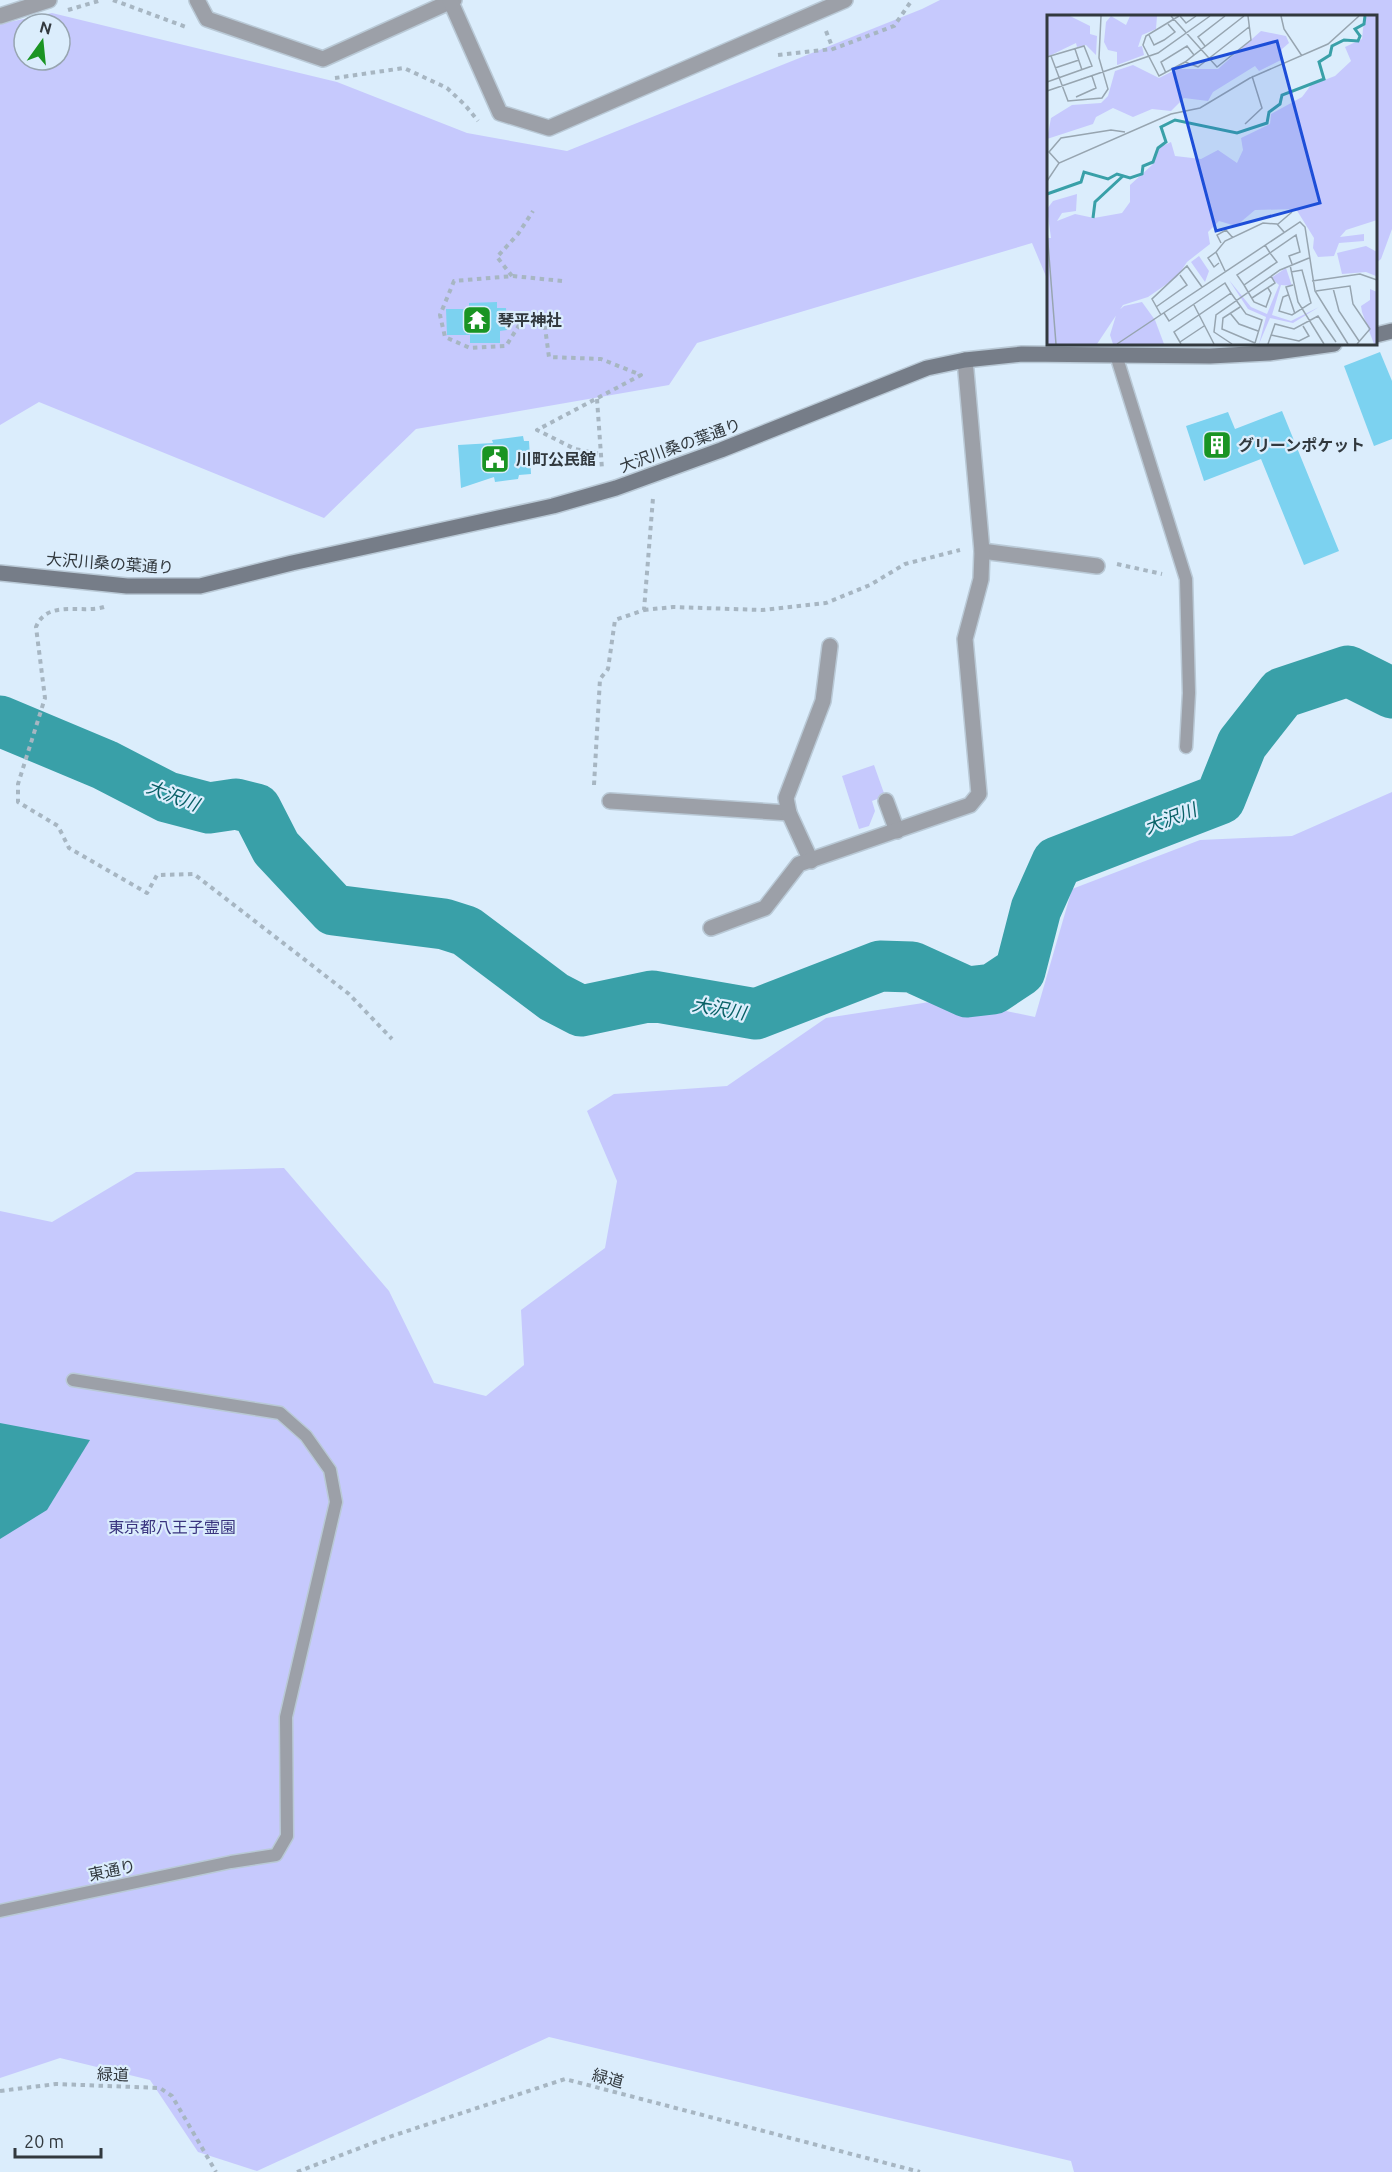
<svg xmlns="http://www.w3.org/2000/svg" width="1392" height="2172" font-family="Ubuntu,'Noto Sans JP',sans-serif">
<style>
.green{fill:#c6c9fd;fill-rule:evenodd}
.water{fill:#39a0a8}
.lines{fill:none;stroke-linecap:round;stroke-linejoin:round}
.river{stroke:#39a0a8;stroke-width:51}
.building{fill:#7cd2f0}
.lane-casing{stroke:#b9c9d6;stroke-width:15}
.street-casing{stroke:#b9c9d6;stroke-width:18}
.secondary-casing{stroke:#b9c9d6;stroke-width:18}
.path{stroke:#a7b6c2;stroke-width:4;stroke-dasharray:4.5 4.5;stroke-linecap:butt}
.lane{stroke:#9ca0a8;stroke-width:12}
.street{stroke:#9ca0a8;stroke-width:15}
.secondary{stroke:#767d88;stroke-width:15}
.labels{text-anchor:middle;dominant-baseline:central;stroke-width:4.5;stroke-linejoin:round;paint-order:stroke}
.poi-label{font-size:16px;font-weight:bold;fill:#32393e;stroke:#dbedfc;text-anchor:start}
.street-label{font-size:16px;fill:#32393e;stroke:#dbedfc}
.park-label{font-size:16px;fill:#39337e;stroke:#dbedfc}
.water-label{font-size:18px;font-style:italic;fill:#086066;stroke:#dbedfc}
.inset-river{fill:none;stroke:#39a0a8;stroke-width:3}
.inset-road{fill:none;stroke:#97a5b0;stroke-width:1.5}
.view{fill:#1d4ed8;fill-opacity:0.15;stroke:#1d4ed8;stroke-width:3}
.inset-edge{fill:none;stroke:#32393e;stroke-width:3}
</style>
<rect width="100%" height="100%" fill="#dbedfc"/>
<g class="green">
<path d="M 940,0 L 1392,0 L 1392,229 L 1381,259 L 1376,263 L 1376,16 L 1048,16 L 1048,281 L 1032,243 L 697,343 L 669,385 L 416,429 L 324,518 L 39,402 L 0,425 L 0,24 L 52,13 L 337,82 L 467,133 L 567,151 L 922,9 ZM 24,24 L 60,24 L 60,60 L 24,60 Z"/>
<path d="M 874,765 L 885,796 L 872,801 L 875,811 L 869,826 L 859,829 L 842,776 Z"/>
<path d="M 1392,792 L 1392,2172 L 1074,2172 L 1071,2161 L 549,2037 L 257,2171 L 198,2152 L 150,2080 L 60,2058 L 0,2078 L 0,1211 L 52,1222 L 136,1172 L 284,1168 L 389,1291 L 434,1383 L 486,1396 L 524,1365 L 521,1310 L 605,1248 L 617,1181 L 587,1111 L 614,1094 L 727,1086 L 826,1018 L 949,999 L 1035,1017 L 1072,889 L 1200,840 L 1292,836 Z"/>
</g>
<path class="water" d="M 0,1423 L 90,1440 L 47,1510 L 0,1539 Z"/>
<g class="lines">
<path class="river" d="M 0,721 L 105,765 L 167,797 L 209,808 L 236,804 L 256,809 L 276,848 L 334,910 L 444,924 L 466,931 L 554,997 L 581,1011 L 652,996 L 756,1014 L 880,966 L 912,967 L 967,992 L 993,989 L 1020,971 L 1036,909 L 1057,862 L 1220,799 L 1242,744 L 1282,693 L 1348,671 L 1392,693"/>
</g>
<g class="building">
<path d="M 497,302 L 497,308 L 506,308 L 507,330 L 500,331 L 500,343 L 470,343 L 470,335 L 447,335 L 446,309 L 469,309 L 469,303 Z"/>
<path d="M 1380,352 L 1392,381 L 1392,439 L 1374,446 L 1344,366 Z"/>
<path d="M 1282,411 L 1339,551 L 1304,565 L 1261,459 L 1204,481 L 1186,426 L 1228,412 L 1235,429 Z"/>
<path d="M 523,436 L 524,441 L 529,441 L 531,474 L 519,475 L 518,479 L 495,482 L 494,477 L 461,488 L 458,445 L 493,443 L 492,440 Z"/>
</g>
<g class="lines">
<g class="lane-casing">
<g id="lane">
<path d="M 1116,355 L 1186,579 L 1189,693 L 1186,747"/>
<path d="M 0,1911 L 231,1862 L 276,1855 L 287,1836 L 286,1717 L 336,1502 L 330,1470 L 306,1436 L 280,1413 L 73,1380"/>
</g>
</g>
<g class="street-casing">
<g id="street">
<path d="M 197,0 L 207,19 L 323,59 L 454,0"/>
<path d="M 450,0 L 500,113 L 549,128 L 845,0"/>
<path d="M 0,16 L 49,0"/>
<path d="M 982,551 L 1097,566"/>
<path d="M 610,801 L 789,813"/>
<path d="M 886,801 L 897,831"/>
<path d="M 811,861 L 789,813 L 786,798 L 823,701 L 830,646"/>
<path d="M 711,928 L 765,908 L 799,864 L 970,805 L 979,794 L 965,639 L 981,579 L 982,551 L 965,360"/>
</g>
</g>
<g class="secondary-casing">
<g id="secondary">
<path d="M 1376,335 L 1392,331"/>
<path d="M 0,573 L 127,586 L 200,586 L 292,563 L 553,506 L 616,488 L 721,450 L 927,368 L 965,360 L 1022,354 L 1210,356 L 1269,353 L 1334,344"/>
</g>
</g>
<g class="path">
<path d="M 113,0 L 186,27"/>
<path d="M 68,10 L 102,0"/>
<path d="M 826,31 L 833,49"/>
<path d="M 778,55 L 833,49 L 894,26 L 912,0"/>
<path d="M 335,78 L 404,68 L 447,88 L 465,105 L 478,121"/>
<path d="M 512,276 L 497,257 L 518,234 L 533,211"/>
<path d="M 562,281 L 513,276 L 454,281 L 440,315 L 445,337 L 470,348 L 506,346 L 521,322 L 544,320 L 549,357 L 601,359 L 641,375 L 537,430 L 575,449 L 601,454"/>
<path d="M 597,399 L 602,469"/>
<path d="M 1117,564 L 1162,574"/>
<path d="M 104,607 C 82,614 47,599 36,627 L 45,698 L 18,784 L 18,802 L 58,826 L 69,848 L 147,893 L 157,875 L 194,874 L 349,994 L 392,1039"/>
<path d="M 644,610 L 673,607 L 762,610 L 826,603 L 870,585 L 905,564 L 960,550"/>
<path d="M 594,785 L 600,679 L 608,669 L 615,620 L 644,610 L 653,498"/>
<path d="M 0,2091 L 56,2084 L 160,2088 L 172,2096 L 216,2172"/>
<path d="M 297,2172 L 386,2138 L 565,2079 L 920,2172"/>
</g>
<use href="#lane" class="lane"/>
<use href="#street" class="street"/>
<use href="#secondary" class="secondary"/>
</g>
<defs>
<g id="temple-square" transform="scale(1.5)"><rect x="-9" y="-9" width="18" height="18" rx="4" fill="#1a9423" stroke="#dbedfc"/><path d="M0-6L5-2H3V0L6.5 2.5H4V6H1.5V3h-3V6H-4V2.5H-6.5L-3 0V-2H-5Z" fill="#fff"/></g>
<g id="building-square" transform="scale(1.5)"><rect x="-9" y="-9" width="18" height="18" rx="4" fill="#1a9423" stroke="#dbedfc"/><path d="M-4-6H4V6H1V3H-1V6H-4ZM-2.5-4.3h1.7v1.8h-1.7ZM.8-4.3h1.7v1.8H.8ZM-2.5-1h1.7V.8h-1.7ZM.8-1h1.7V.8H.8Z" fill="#fff"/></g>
<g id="civic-square" transform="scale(1.5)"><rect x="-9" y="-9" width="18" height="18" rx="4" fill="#1a9423" stroke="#dbedfc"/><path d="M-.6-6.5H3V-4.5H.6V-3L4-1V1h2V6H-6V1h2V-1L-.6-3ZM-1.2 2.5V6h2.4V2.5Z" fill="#fff"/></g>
</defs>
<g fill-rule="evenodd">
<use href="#temple-square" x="477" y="320"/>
<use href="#building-square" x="1217" y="445"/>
<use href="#civic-square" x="495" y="459"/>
</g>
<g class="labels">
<g class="poi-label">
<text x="498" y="320">琴平神社</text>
<text x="1238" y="445">グリーンポケット</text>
<text x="516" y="459">川町公民館</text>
</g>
<g class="street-label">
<text transform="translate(680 445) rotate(-20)">大沢川桑の葉通り</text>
<text transform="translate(110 563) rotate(4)">大沢川桑の葉通り</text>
<text transform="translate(112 1870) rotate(-12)">東通り</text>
<text transform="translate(113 2074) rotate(2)">緑道</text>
<text transform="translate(608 2078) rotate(15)">緑道</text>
</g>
<g class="park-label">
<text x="172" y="1527">東京都八王子霊園</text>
</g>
<g class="water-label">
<text transform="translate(173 795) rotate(21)">大沢川</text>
<text transform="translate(1170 818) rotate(-21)">大沢川</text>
<text transform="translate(719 1008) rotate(10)">大沢川</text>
</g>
</g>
<g transform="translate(1047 15)">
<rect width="330" height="330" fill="#dbedfc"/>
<path d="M 0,1 L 23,1 L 43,11 L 43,19 L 50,21 L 49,40 L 39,30 L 30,32 L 29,28 L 0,42 ZM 83,1 L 110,1 L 109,14 L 95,20 L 91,32 L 95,31 L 97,40 L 70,50 L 70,37 L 61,35 L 57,27 L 59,7 L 64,1 L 79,10 ZM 321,1 L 330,1 L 330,205 L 299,215 L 293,222 L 317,219 L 317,226 L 292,228 L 287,241 L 271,242 L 266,233 L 267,223 L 249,194 L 208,195 L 189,211 L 172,206 L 161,217 L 163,229 L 140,247 L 130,262 L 101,282 L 76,290 L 50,329 L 0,329 L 0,223 L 4,223 L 0,194 L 6,186 L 30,179 L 29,196 L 15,198 L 10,206 L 28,199 L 47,203 L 75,198 L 83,187 L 83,170 L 105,150 L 113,132 L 124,127 L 128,141 L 154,144 L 171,135 L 190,148 L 196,135 L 194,123 L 223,109 L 224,99 L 255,82 L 264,70 L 288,61 L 304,46 L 298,32 L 315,24 L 317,4 ZM 214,16 L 239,21 L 242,28 L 235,34 L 234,45 L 212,56 L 208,51 L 166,77 L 161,86 L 137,83 L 124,96 L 105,94 L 86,102 L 66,93 L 49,102 L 46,109 L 0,124 L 4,103 L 25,90 L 54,88 L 61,81 L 68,56 L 86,50 L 112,63 L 130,54 L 171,54 ZM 319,231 L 330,237 L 329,261 L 319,257 L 295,259 L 290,238 ZM 152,241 L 162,256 L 158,267 L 144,247 ZM 239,253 L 245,271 L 234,270 L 225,300 L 244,306 L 272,292 L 246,308 L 223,303 L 212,329 L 219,302 L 201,294 L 182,265 L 204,292 L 220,299 L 232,270 L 224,263 ZM 323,274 L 330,277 L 330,329 L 327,329 L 315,297 L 314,291 L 323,285 ZM 95,287 L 108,305 L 117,329 L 66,329 L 63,320 L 70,297 L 77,291 Z" fill="#c6c9fd"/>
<path class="inset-river" d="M 0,179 L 34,167 L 37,157 L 61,164 L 70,159 L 83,163 L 95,159 L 96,151 L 106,147 L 111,133 L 119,127 L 114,112 L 128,105 L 190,118 L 220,108 L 222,97 L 233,89 L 235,80 L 277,64 L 272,47 L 283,40 L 285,31 L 297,25 L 311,26 L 313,21 L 308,14 L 317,9 L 318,1M 46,203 L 48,187 L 77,160"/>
<path class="inset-road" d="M 124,1 L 170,52 L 204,25 L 201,1M 132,1 L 99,21 L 96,30 L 112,61 L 138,47 L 197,1M 133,1 L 139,8 L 149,1M 234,1 L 237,14 L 255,41M 102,20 L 107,30 L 117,25 L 128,17 L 121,9M 158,31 L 151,22 L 178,1M 28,34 L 35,55M 4,41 L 21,86 L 55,83 L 61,74 L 52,43 L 54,1M 0,42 L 37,31 L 45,51 L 0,67M 138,47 L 151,52 L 202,12M 8,53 L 32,45M 119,58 L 114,47 L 140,31 L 147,40M 0,76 L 111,38 L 163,1M 29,82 L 49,73 L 45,61M 198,109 L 215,93 L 205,61M 12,148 L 2,137 L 14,123 L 64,115 L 78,117M 0,166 L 12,148 L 124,99 L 153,93 L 203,63 L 281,29 L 312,1M 231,209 L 245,197M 0,216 L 9,329M 174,228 L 170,220 L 179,215 L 186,223M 218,230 L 223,238 L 230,247 L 197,270 L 190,260 L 223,238 L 249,220 L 253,237 L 242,241 L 245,249M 169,237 L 161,243 L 167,252 L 172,248M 243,250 L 251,287 L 277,329M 178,256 L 169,237 L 178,226 L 216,208 L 230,209 L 237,217M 265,266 L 313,259 L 330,265M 197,270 L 207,287 L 219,292 L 224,278 L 221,273M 246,270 L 239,272 L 248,299M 286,273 L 292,296 L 312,326M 269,276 L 303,271 L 306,289 L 323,314 L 310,329M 184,278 L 199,299 L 215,305 L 208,328M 241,280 L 236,282 L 232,296 L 245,300 L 264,288 L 255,255 L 244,257M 205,283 L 228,268 L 224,261M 147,290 L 167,329M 109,292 L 140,270 L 133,260M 193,292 L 176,303 L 175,314 L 208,328M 117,298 L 122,306 L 178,268 L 184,278 L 127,317 L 134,329M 183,298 L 192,309 L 211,316M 114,300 L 105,284 L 140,251 L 155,272M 224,320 L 252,326 L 262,321 L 256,311M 133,327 L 157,311M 70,329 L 253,207 L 258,212 L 268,276 L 301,329M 185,329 L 167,317 L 169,300 L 233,255 L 262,243M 221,329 L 228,309 L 247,314 L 271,301 L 289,327"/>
<path class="view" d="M 230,26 L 273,188 L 169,216 L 126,54 Z"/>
<rect width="330" height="330" class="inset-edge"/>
</g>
<g transform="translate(42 42) rotate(15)"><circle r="28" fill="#dbedfc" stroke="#97a5b0" stroke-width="1.5"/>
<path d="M0-4.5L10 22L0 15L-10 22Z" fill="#1a9423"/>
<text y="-9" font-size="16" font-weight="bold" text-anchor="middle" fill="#32393e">N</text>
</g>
<path d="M15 2148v9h86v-9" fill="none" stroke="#32393e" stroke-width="3"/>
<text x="24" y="2148" font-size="18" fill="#32393e" stroke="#dbedfc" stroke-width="4.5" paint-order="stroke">20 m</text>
</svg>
